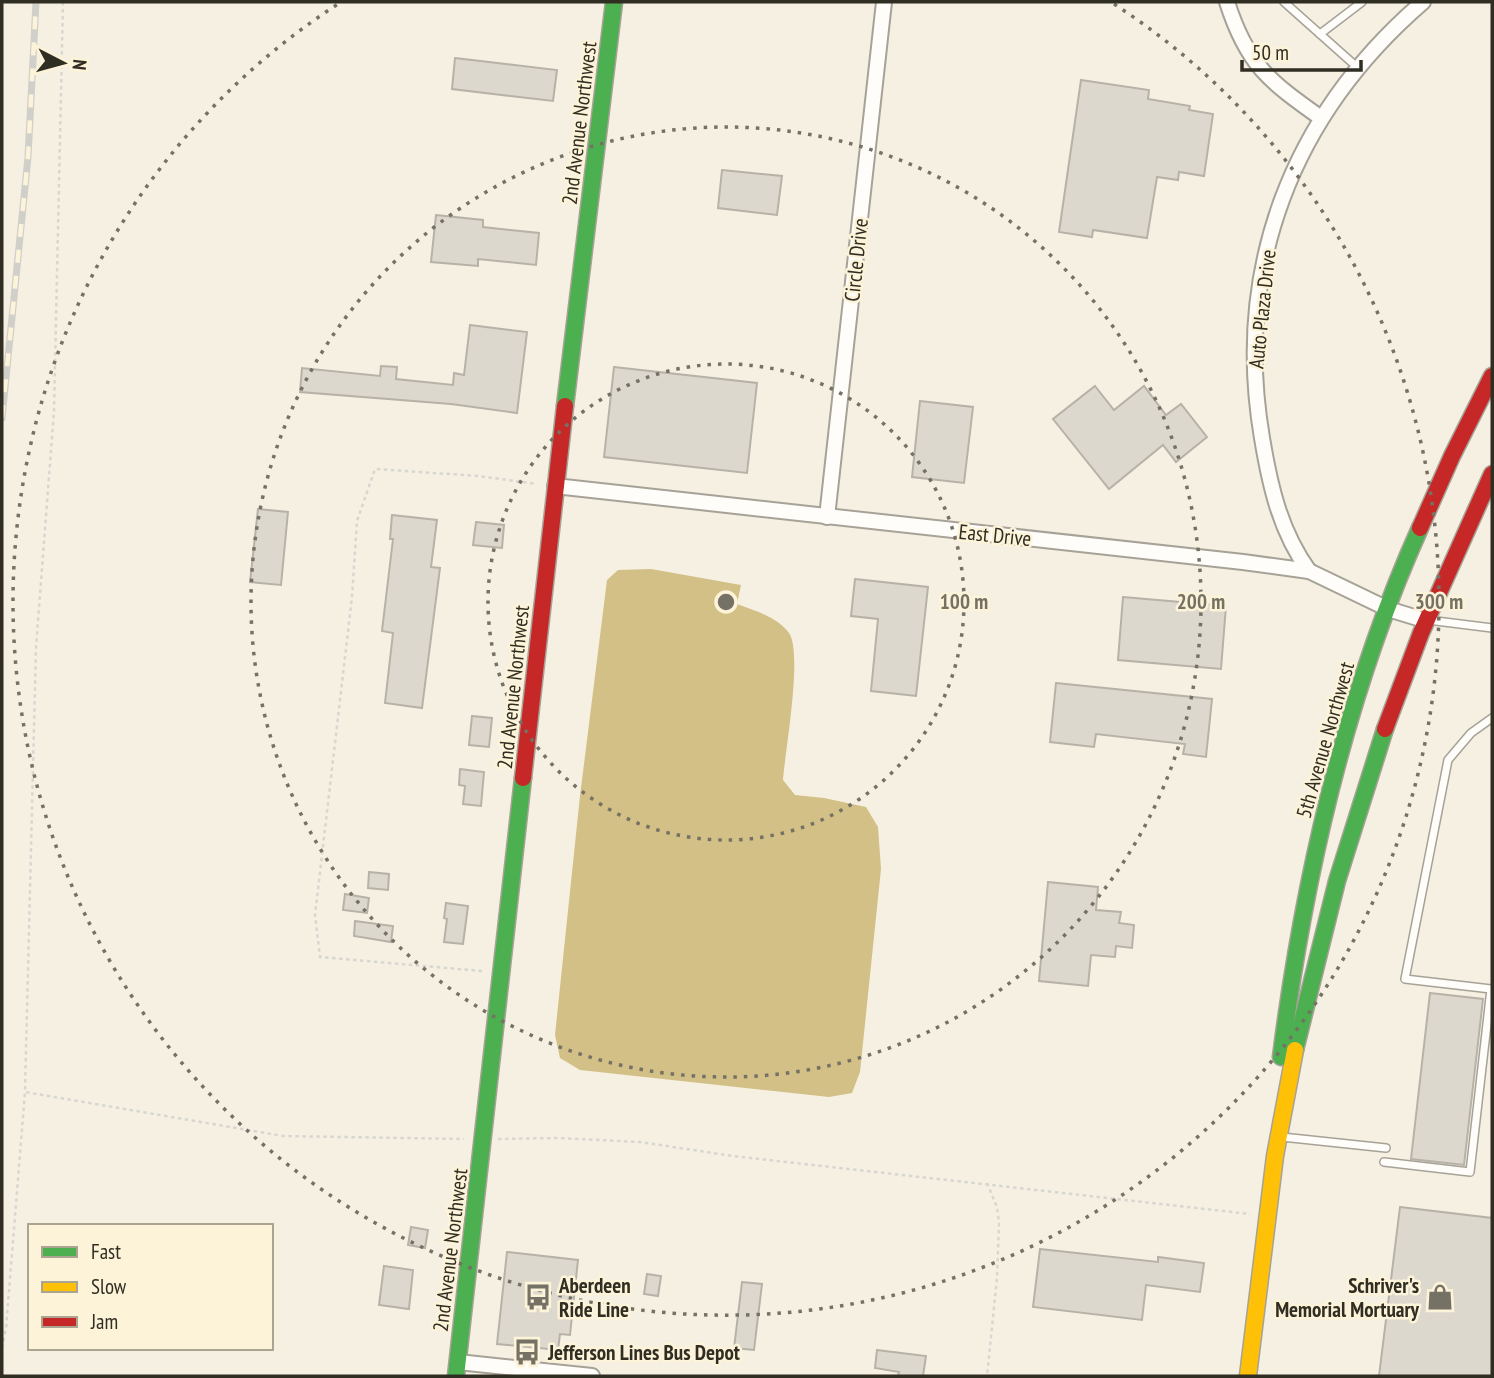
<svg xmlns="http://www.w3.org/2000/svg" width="1494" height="1378" font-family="'PT Sans Narrow',sans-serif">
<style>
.water{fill:#d3c087}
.building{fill:#dcd8cd;stroke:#b6b2a7;stroke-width:2}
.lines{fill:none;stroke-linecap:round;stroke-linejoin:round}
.lane-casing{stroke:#a7a297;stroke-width:10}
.street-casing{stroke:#a7a297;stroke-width:18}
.fast-casing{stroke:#a7a297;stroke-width:19}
.slow-casing{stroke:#a7a297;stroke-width:19}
.jam-casing{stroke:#a7a297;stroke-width:19}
.path{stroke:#d7d6d1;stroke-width:2.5;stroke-dasharray:3.5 3.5;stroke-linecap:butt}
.lane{stroke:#fefdfa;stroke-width:7}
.street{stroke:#fefdfa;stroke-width:14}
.fast{stroke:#4caf50;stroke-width:16}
.slow{stroke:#ffc107;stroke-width:16}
.jam{stroke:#c62828;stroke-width:16}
.rail-casing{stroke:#d0cfca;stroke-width:7}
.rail{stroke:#fdf3d9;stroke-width:4.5;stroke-dasharray:13;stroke-linecap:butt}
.ring{fill:none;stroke:#757165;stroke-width:3.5;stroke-dasharray:3.5 7}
.labels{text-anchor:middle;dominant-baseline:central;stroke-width:5;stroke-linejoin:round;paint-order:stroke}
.street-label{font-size:21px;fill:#302d22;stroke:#fdf3d9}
.poi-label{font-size:21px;font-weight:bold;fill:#302d22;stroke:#fdf3d9;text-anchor:start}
.centre{fill:#757165;stroke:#fdf3d9;stroke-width:3.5}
.ring-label{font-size:21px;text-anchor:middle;font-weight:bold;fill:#757165;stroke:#fdf3d9;stroke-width:5;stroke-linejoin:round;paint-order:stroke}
</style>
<rect width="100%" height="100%" fill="#f5f0e1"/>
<path class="water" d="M 651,569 L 741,585 L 737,604 C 756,611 777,617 789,633 C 803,653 785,752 783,780 L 795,795 L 824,798 L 866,807 L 878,827 L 881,869 L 860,1072 L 852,1093 L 829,1097 L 580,1070 L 560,1058 L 555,1035 L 580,796 L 607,580 L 618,570 Z"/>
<g class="building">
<path d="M 455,58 L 557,70 L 553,101 L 452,89 Z"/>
<path d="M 1081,80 L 1149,90 L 1148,99 L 1190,106 L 1189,110 L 1213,114 L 1204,176 L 1179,172 L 1178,180 L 1157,177 L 1147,238 L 1093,230 L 1092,237 L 1059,232 Z"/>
<path d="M 722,170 L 782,176 L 777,215 L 718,208 Z"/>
<path d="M 436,215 L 483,220 L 483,227 L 539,233 L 536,265 L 478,259 L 478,266 L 431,262 Z"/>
<path d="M 470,325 L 527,332 L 517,413 L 451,404 L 300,392 L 302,368 L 380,376 L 381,366 L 397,367 L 396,379 L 453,385 L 454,373 L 464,375 Z"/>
<path d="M 614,367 L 757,383 L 747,473 L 604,457 Z"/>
<path d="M 1095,386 L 1114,410 L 1144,386 L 1166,415 L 1181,404 L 1207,437 L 1176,462 L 1163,445 L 1109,489 L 1053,419 Z"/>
<path d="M 920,401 L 973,407 L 964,483 L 912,477 Z"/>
<path d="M 258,509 L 288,512 L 281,585 L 250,582 Z"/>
<path d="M 392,515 L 437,520 L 431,567 L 440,568 L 422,708 L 385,703 L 393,633 L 382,631 L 393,539 L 390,539 Z"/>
<path d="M 476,522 L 504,525 L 502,548 L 473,545 Z"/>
<path d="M 855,579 L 928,587 L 916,696 L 871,691 L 878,619 L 851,616 Z"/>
<path d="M 1123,597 L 1226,606 L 1221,669 L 1118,660 Z"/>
<path d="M 1056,683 L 1212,699 L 1206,757 L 1183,754 L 1185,744 L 1096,734 L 1094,747 L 1050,742 Z"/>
<path d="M 472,716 L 492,718 L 489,747 L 469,745 Z"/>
<path d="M 460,769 L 484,772 L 481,806 L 463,804 L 465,786 L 459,785 Z"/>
<path d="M 369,872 L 389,874 L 388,890 L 368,888 Z"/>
<path d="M 1048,882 L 1098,887 L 1096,910 L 1121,912 L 1119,923 L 1134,925 L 1132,948 L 1116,946 L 1115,957 L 1091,955 L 1088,986 L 1039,981 Z"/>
<path d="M 345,894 L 369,898 L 367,913 L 343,910 Z"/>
<path d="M 446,903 L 468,906 L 463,944 L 444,942 L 447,919 L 444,918 Z"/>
<path d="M 355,921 L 393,926 L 391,942 L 354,936 Z"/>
<path d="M 1430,993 L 1483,999 L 1464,1165 L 1411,1159 Z"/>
<path d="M 1400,1207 L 1492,1218 L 1492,1376 L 1379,1376 Z"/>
<path d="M 411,1227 L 428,1230 L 425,1248 L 408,1245 Z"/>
<path d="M 1040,1249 L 1158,1262 L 1158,1257 L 1204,1263 L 1200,1292 L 1146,1285 L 1142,1320 L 1033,1307 Z"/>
<path d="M 507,1252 L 578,1260 L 570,1335 L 560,1334 L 558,1350 L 497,1344 Z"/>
<path d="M 384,1266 L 413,1270 L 409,1309 L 379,1305 Z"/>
<path d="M 647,1274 L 661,1276 L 658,1296 L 644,1294 Z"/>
<path d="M 742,1282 L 762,1284 L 754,1350 L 734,1348 Z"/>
<path d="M 877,1350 L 926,1356 L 923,1376 L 898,1376 L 899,1372 L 875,1368 Z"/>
</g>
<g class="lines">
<g class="lane-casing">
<g id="lane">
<path d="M 1284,2 L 1357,67"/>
<path d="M 1320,34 L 1362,2"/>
<path d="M 1428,620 L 1492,628"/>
<path d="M 1282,1137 L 1386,1148"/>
<path d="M 1384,1162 L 1470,1172 L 1491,989 L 1405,979 L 1448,760 L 1471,733 L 1492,718"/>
</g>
</g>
<g class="street-casing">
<g id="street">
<path d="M 1227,2 C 1247,65 1269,81 1321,118"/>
<path d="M 555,486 L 1243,562 L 1309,571 L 1388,609 L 1424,620"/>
<path d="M 827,517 L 884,2"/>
<path d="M 1309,571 C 1280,531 1270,486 1262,438 C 1233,267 1292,115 1423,2"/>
<path d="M 458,1362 L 592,1376"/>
</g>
</g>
<g class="fast-casing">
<g id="fast">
<path d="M 565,406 L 614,2"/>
<path d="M 1295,1050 L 1337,881 L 1385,729"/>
<path d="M 1281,1057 C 1304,876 1345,695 1420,528"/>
<path d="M 456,1376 L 523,778"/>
</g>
</g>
<g class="slow-casing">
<path id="slow" d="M 1248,1376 L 1275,1156 L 1295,1050"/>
</g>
<g class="jam-casing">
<g id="jam">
<path d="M 1420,528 L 1452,456 L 1492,376"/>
<path d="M 1385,729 L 1421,633 L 1492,474"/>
<path d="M 523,778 L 565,406"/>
</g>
</g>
<g class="path">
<path d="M 63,2 L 54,411 L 36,647 L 25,1092 L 283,1136 L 464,1139"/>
<path d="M 482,971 L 320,957 L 315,915 L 352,597 L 357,521 L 375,469 L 478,476 L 537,484"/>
<path d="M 498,1139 L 558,1138 L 640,1142 L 733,1156 L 1250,1214"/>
<path d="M 987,1183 L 997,1207 L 999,1223 L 997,1278 L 987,1376"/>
<path d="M 2,1348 L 6,1328 L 25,1092"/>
</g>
<use href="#lane" class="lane"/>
<use href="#street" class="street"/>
<use href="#fast" class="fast"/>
<use href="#slow" class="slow"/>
<use href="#jam" class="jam"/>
<g class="rail-casing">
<path id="rail" d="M 2,418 L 28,157 L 36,2"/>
</g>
<use href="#rail" class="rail"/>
</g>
<g class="ring">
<circle cx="726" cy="602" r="238"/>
<circle cx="726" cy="602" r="475"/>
<path d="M1114 4A713 713 0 1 1 338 4"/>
</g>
<defs>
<g id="bus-bare" transform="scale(2.1)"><path d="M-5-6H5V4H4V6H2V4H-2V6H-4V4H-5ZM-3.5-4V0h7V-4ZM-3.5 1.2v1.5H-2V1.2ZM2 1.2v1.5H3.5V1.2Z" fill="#757165" stroke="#fdf3d9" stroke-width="2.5" paint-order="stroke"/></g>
<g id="shop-bare" transform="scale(2.1)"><path d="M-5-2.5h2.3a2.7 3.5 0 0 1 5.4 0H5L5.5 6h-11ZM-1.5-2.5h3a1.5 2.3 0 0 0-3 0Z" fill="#757165" stroke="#fdf3d9" stroke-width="2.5" paint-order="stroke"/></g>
</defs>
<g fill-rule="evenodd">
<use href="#bus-bare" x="538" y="1297"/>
<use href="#shop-bare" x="1440" y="1297"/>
<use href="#bus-bare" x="527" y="1352"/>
</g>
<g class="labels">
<g class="street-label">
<text transform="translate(579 123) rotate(-83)">2nd Avenue Northwest</text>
<text transform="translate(856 260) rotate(-84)">Circle Drive</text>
<text transform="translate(1262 309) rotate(-84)">Auto Plaza Drive</text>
<text transform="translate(995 535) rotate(6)">East Drive</text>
<text transform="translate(513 687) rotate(-84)">2nd Avenue Northwest</text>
<text transform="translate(1325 740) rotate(-74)">5th Avenue Northwest</text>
<text transform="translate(450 1250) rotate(-83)">2nd Avenue Northwest</text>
</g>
<g class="poi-label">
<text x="559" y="1285">Aberdeen<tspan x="559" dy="24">Ride Line</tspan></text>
<text x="1419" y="1285" text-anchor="end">Schriver's<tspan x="1419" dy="24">Memorial Mortuary</tspan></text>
<text x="548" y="1352">Jefferson Lines Bus Depot</text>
</g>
</g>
<circle cx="726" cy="602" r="10" class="centre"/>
<g class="ring-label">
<text x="964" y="609">100 m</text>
<text x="1201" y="609">200 m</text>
<text x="1439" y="609">300 m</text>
</g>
<rect width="1494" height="1378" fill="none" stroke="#302d22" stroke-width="7"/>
<rect x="28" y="1224" width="245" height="126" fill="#fdf3d9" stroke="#aba490" stroke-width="2"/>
<rect x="42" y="1247" width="35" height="10" fill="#4caf50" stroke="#aba490" stroke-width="2"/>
<text x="91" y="1259" font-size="21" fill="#302d22">Fast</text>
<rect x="42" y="1282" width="35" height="10" fill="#ffc107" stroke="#aba490" stroke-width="2"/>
<text x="91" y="1294" font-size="21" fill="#302d22">Slow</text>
<rect x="42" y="1317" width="35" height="10" fill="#c62828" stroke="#aba490" stroke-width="2"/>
<text x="91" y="1329" font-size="21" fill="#302d22">Jam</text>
<g transform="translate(63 63) rotate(96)" stroke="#fdf3d9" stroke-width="5" paint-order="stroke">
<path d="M0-5L12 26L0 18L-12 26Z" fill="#302d22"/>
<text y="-10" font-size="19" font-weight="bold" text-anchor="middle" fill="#302d22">N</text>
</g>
<path d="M1242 60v10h119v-10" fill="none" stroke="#302d22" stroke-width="3.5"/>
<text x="1252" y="60" font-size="21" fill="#302d22" stroke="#fdf3d9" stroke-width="5" paint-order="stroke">50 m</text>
</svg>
